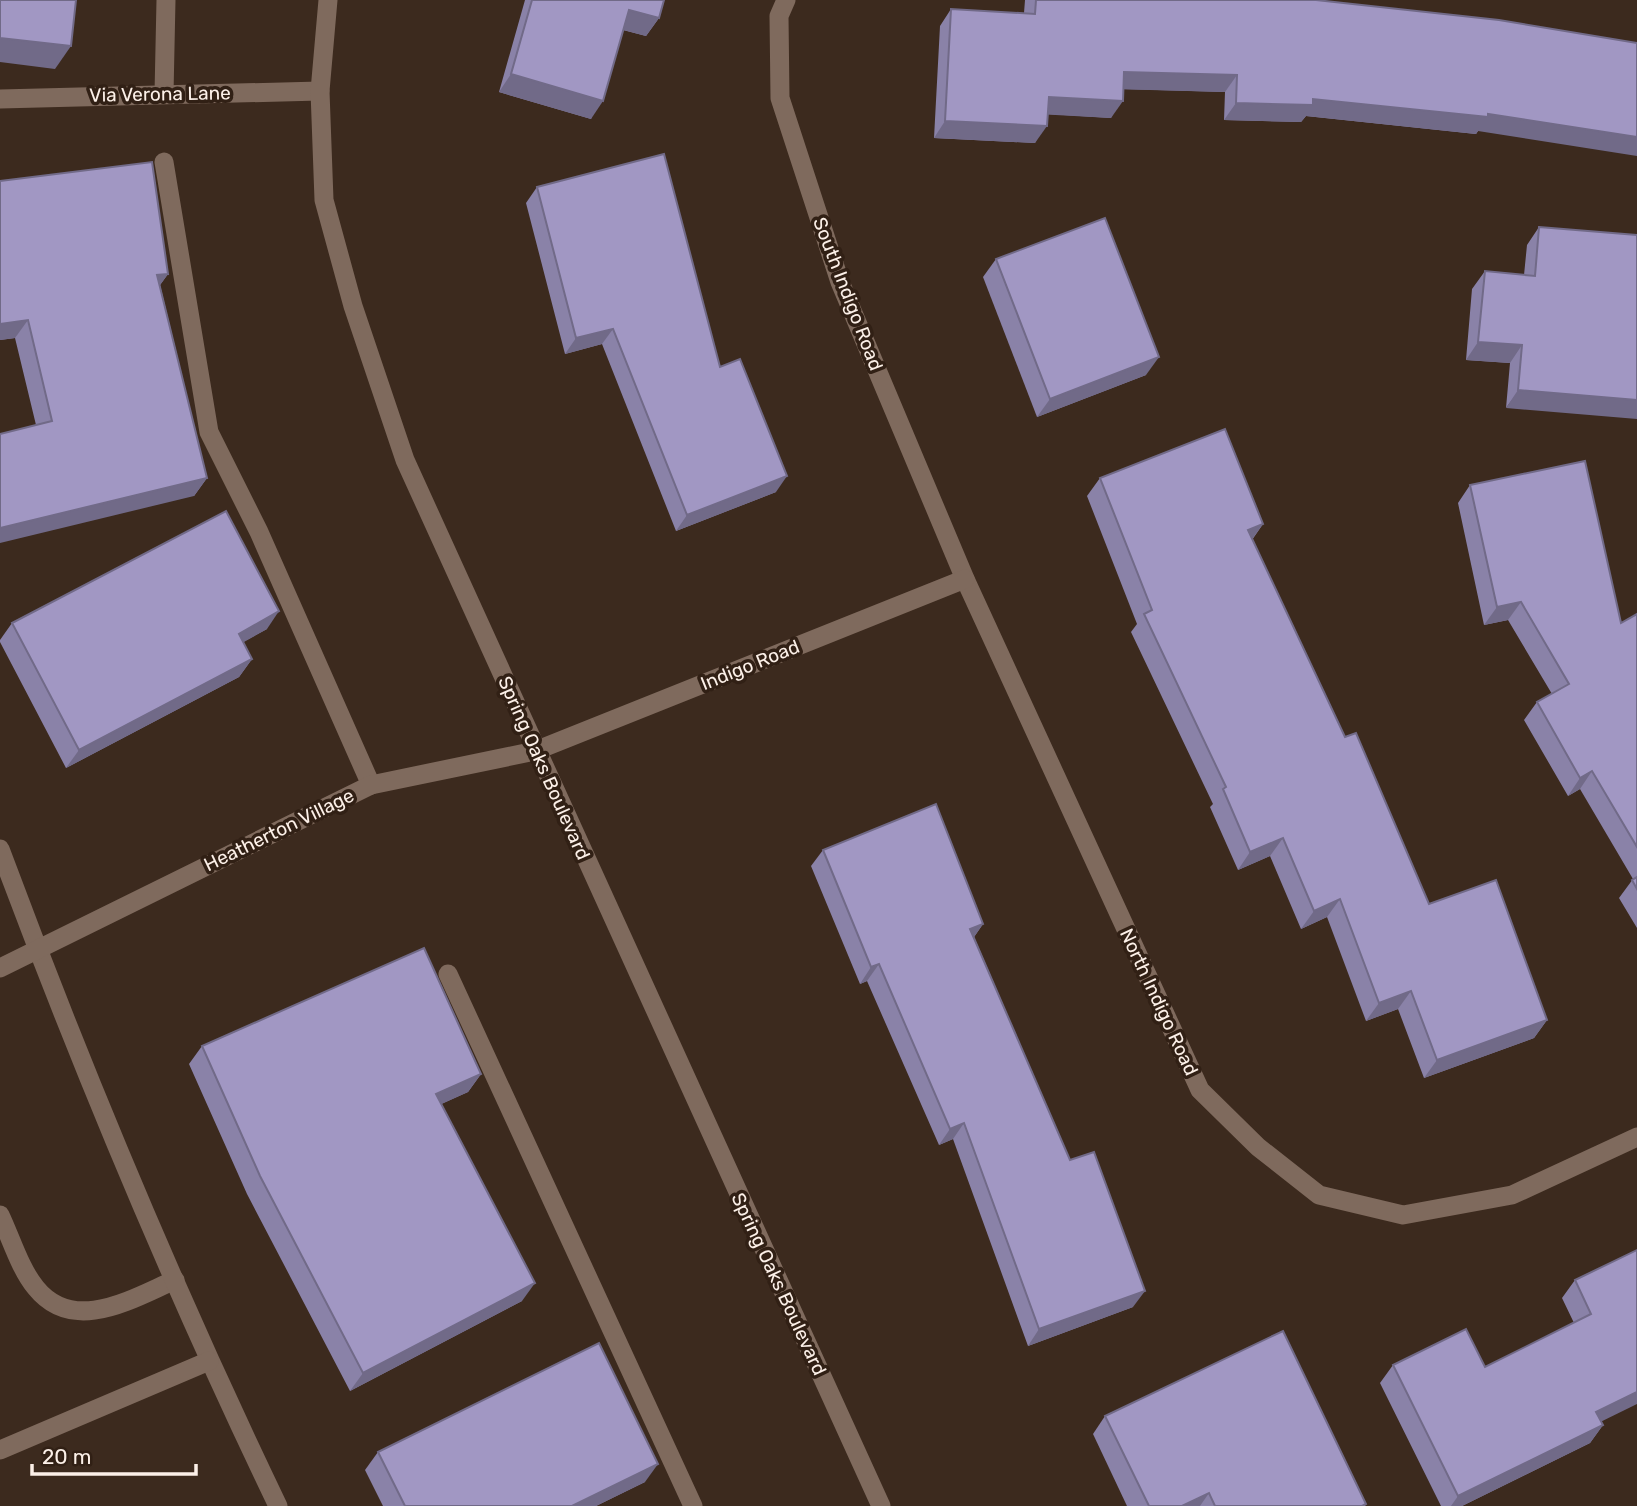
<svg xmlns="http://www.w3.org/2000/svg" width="1637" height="1506" font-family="Rubik,sans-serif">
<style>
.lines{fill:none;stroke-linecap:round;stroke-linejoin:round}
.service{stroke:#7f6a5d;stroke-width:19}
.minor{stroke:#7f6a5d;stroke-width:19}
.tertiary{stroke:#7f6a5d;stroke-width:19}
.wall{fill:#8a82a8}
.shaded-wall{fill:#716a88}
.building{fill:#a197c3;stroke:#716a88;stroke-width:2}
.labels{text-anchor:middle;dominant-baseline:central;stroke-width:7;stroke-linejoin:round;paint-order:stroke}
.street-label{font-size:19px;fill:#fcf0e8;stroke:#312015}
</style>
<rect width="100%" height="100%" fill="#3c2a1e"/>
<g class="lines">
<g class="service">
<path d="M 164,94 L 166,0"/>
<path d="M 448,974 L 693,1506"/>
<path d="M 0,1215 C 11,1238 20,1269 36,1288 C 74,1335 133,1298 175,1280"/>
</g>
<g class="minor">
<path d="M 786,0 L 779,16 L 780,98 L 840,282 L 965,579 L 1200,1090 L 1258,1147 L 1319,1195 L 1403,1215 L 1512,1195 L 1637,1137"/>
<path d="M 0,99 L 320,91"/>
<path d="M 164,162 L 209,432 L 259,532 L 371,785"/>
<path d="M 0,849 C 83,1072 175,1292 278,1506"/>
<path d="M 0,968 L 371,785 L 535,751 L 965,579"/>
<path d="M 0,1450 L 209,1361"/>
</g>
<path class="tertiary" d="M 328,0 L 320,91 L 324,200 L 353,306 L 405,460 L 881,1506"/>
</g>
<g class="wall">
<path d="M 525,0 L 664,0 L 659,18 L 646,36 L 623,30 L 591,119 L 499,92 Z"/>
<path d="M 1025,0 L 1316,0 L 1478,131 L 1476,134 L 1306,116 L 1301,122 L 1224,120 L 1225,92 L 1123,89 L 1111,118 L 1048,114 L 1035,143 L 934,138 L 940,26 L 951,9 L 1024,13 Z"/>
<path d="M 0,181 L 168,274 L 160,285 L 207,478 L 194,496 L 36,425 L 15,338 L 0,340 Z"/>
<path d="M 537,187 L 720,367 L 776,492 L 676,531 L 602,344 L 565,354 L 526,203 Z"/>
<path d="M 1539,227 L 1637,235 L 1506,408 L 1510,363 L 1466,360 L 1472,289 L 1485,271 L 1524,275 L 1527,245 Z"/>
<path d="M 996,259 L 1146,375 L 1037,417 L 983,277 Z"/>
<path d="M 1100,478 L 1263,524 L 1252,540 L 1345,737 L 1429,904 L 1547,1020 L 1534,1038 L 1424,1078 L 1398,1009 L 1366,1021 L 1327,917 L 1301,929 L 1270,856 L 1238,870 L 1210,807 L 1213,804 L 1131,632 L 1137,624 L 1087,496 Z"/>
<path d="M 1470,485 L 1621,623 L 1637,614 L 1637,928 L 1619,898 L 1633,879 L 1580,789 L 1568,796 L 1524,720 L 1537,702 L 1552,694 L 1508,620 L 1484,625 L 1458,503 Z"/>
<path d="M 12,623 L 267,629 L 243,642 L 252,659 L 239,677 L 66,768 L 0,642 L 0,640 Z"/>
<path d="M 823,850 L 983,924 L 974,937 L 1133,1307 L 1028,1346 L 953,1139 L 939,1145 L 867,981 L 860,984 L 811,866 Z"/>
<path d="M 202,1046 L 481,1074 L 468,1092 L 441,1104 L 522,1301 L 350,1391 L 247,1194 L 189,1064 Z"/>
<path d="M 1637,1250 L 1601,1421 L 1603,1425 L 1590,1443 L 1462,1506 L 1441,1506 L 1380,1383 L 1393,1365 L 1485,1367 L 1574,1323 L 1562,1298 L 1575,1280 Z"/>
<path d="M 1105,1416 L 1366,1504 L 1365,1506 L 1127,1506 L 1093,1434 Z"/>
<path d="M 378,1452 L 645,1482 L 596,1506 L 383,1506 L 365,1470 Z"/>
</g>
<g class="shaded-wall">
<path d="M 629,10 L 659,18 L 646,36 L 616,28 Z"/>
<path d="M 0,38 L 71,46 L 55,69 L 0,62 Z"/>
<path d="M 1124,72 L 1237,75 L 1225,92 L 1112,89 Z"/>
<path d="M 511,74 L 603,101 L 591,119 L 499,92 Z"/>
<path d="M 1049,97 L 1123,101 L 1111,118 L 1037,114 Z"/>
<path d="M 1313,99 L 1488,114 L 1637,137 L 1637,156 L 1478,131 L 1476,134 L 1306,116 L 1301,122 L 1224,120 L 1236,103 Z"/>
<path d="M 945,121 L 1047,126 L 1035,143 L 934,138 Z"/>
<path d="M 168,274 L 155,292 L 157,275 Z"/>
<path d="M 28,320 L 15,338 L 0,340 L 0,324 Z"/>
<path d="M 613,329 L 602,344 L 565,354 L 576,338 Z"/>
<path d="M 1478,342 L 1522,345 L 1510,363 L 1466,360 Z"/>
<path d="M 1159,357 L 1146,375 L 1037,417 L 1050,399 Z"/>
<path d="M 1518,390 L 1637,400 L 1637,419 L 1506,408 Z"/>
<path d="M 787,476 L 776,492 L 676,531 L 687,515 Z"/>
<path d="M 207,478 L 194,496 L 0,543 L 0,528 Z"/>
<path d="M 1263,524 L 1250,542 L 1248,530 Z"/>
<path d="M 1521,602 L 1508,620 L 1484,625 L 1497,607 Z"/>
<path d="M 279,611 L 267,629 L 226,652 L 239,634 Z"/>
<path d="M 252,659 L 239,677 L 66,768 L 79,750 Z"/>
<path d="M 1592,771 L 1580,789 L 1568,796 L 1580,778 Z"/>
<path d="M 1283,838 L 1270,856 L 1238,870 L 1250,852 Z"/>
<path d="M 1340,899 L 1327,917 L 1301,929 L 1314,911 Z"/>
<path d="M 983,924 L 972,940 L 970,929 Z"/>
<path d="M 879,964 L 867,981 L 860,984 L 871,967 Z"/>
<path d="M 1411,991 L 1398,1009 L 1366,1021 L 1379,1003 Z"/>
<path d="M 1547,1020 L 1534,1038 L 1424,1078 L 1437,1060 Z"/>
<path d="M 481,1074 L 468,1092 L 424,1112 L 436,1094 Z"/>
<path d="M 964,1123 L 953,1139 L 939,1145 L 950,1129 Z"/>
<path d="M 535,1283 L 522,1301 L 350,1391 L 363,1373 Z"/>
<path d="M 1145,1291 L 1133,1307 L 1028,1346 L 1039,1329 Z"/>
<path d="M 1637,1392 L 1637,1404 L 1584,1430 L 1596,1412 Z"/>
<path d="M 1603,1425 L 1590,1443 L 1462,1506 L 1451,1506 L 1458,1496 Z"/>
<path d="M 658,1464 L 645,1482 L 596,1506 L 572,1506 Z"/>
<path d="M 1209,1493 L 1200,1506 L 1182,1506 Z"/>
</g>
<g class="building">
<path d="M 0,0 L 76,0 L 71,46 L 0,38 Z"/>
<path d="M 532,0 L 664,0 L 659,18 L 629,10 L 603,101 L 511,74 Z"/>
<path d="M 1036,0 L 1316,0 L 1499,20 L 1637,43 L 1637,137 L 1488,114 L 1488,117 L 1313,99 L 1313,105 L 1236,103 L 1237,75 L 1124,72 L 1123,101 L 1049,97 L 1047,126 L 945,121 L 951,9 L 1035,14 Z"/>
<path d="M 664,154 L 720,367 L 740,359 L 787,476 L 687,515 L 613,329 L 576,338 L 537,187 Z"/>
<path d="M 152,162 L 168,274 L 157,275 L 207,478 L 0,528 L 0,434 L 52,421 L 28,320 L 0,324 L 0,181 Z"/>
<path d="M 1105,218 L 1159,357 L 1050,399 L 996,259 Z"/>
<path d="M 1539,227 L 1637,235 L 1637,400 L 1518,390 L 1522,345 L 1478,342 L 1485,271 L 1535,276 Z"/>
<path d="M 1225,429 L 1263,524 L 1248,530 L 1345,737 L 1356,733 L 1429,904 L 1496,880 L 1547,1020 L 1437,1060 L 1411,991 L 1379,1003 L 1340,899 L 1314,911 L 1283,838 L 1250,852 L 1223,789 L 1226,787 L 1144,614 L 1152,610 L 1100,478 Z"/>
<path d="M 1585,461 L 1621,623 L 1637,614 L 1637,847 L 1592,771 L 1580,778 L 1537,702 L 1569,684 L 1521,602 L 1497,607 L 1470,485 Z"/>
<path d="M 226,511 L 279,611 L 239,634 L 252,659 L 79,750 L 12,623 Z"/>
<path d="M 936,804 L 983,924 L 970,929 L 1070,1160 L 1094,1152 L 1145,1291 L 1039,1329 L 964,1123 L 950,1129 L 879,964 L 871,967 L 823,850 Z"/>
<path d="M 1637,877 L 1637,889 L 1632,880 Z"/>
<path d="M 424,948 L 481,1074 L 436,1094 L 535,1283 L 363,1373 L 260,1176 L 202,1046 Z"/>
<path d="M 1637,1250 L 1637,1392 L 1596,1412 L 1603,1425 L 1458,1496 L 1393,1365 L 1466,1329 L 1485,1367 L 1591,1314 L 1575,1280 Z"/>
<path d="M 1283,1331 L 1366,1504 L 1362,1506 L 1215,1506 L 1209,1493 L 1182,1506 L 1149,1506 L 1105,1416 Z"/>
<path d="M 599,1343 L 658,1464 L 572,1506 L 405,1506 L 378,1452 Z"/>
</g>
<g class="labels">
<g class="street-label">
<text transform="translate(160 94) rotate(-1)">Via Verona Lane</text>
<text transform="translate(848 294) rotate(69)">South Indigo Road</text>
<text transform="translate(750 665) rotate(-22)">Indigo Road</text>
<text transform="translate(544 768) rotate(66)">Spring Oaks Boulevard</text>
<text transform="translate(279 830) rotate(-26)">Heatherton Village</text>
<text transform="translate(1159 1002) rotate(65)">North Indigo Road</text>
<text transform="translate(779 1284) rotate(65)">Spring Oaks Boulevard</text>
</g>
</g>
<path d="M32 1464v10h164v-10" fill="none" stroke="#fcf0e8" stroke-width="3.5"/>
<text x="42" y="1464" font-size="21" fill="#fcf0e8" stroke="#312015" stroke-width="5" paint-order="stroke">20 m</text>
</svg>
